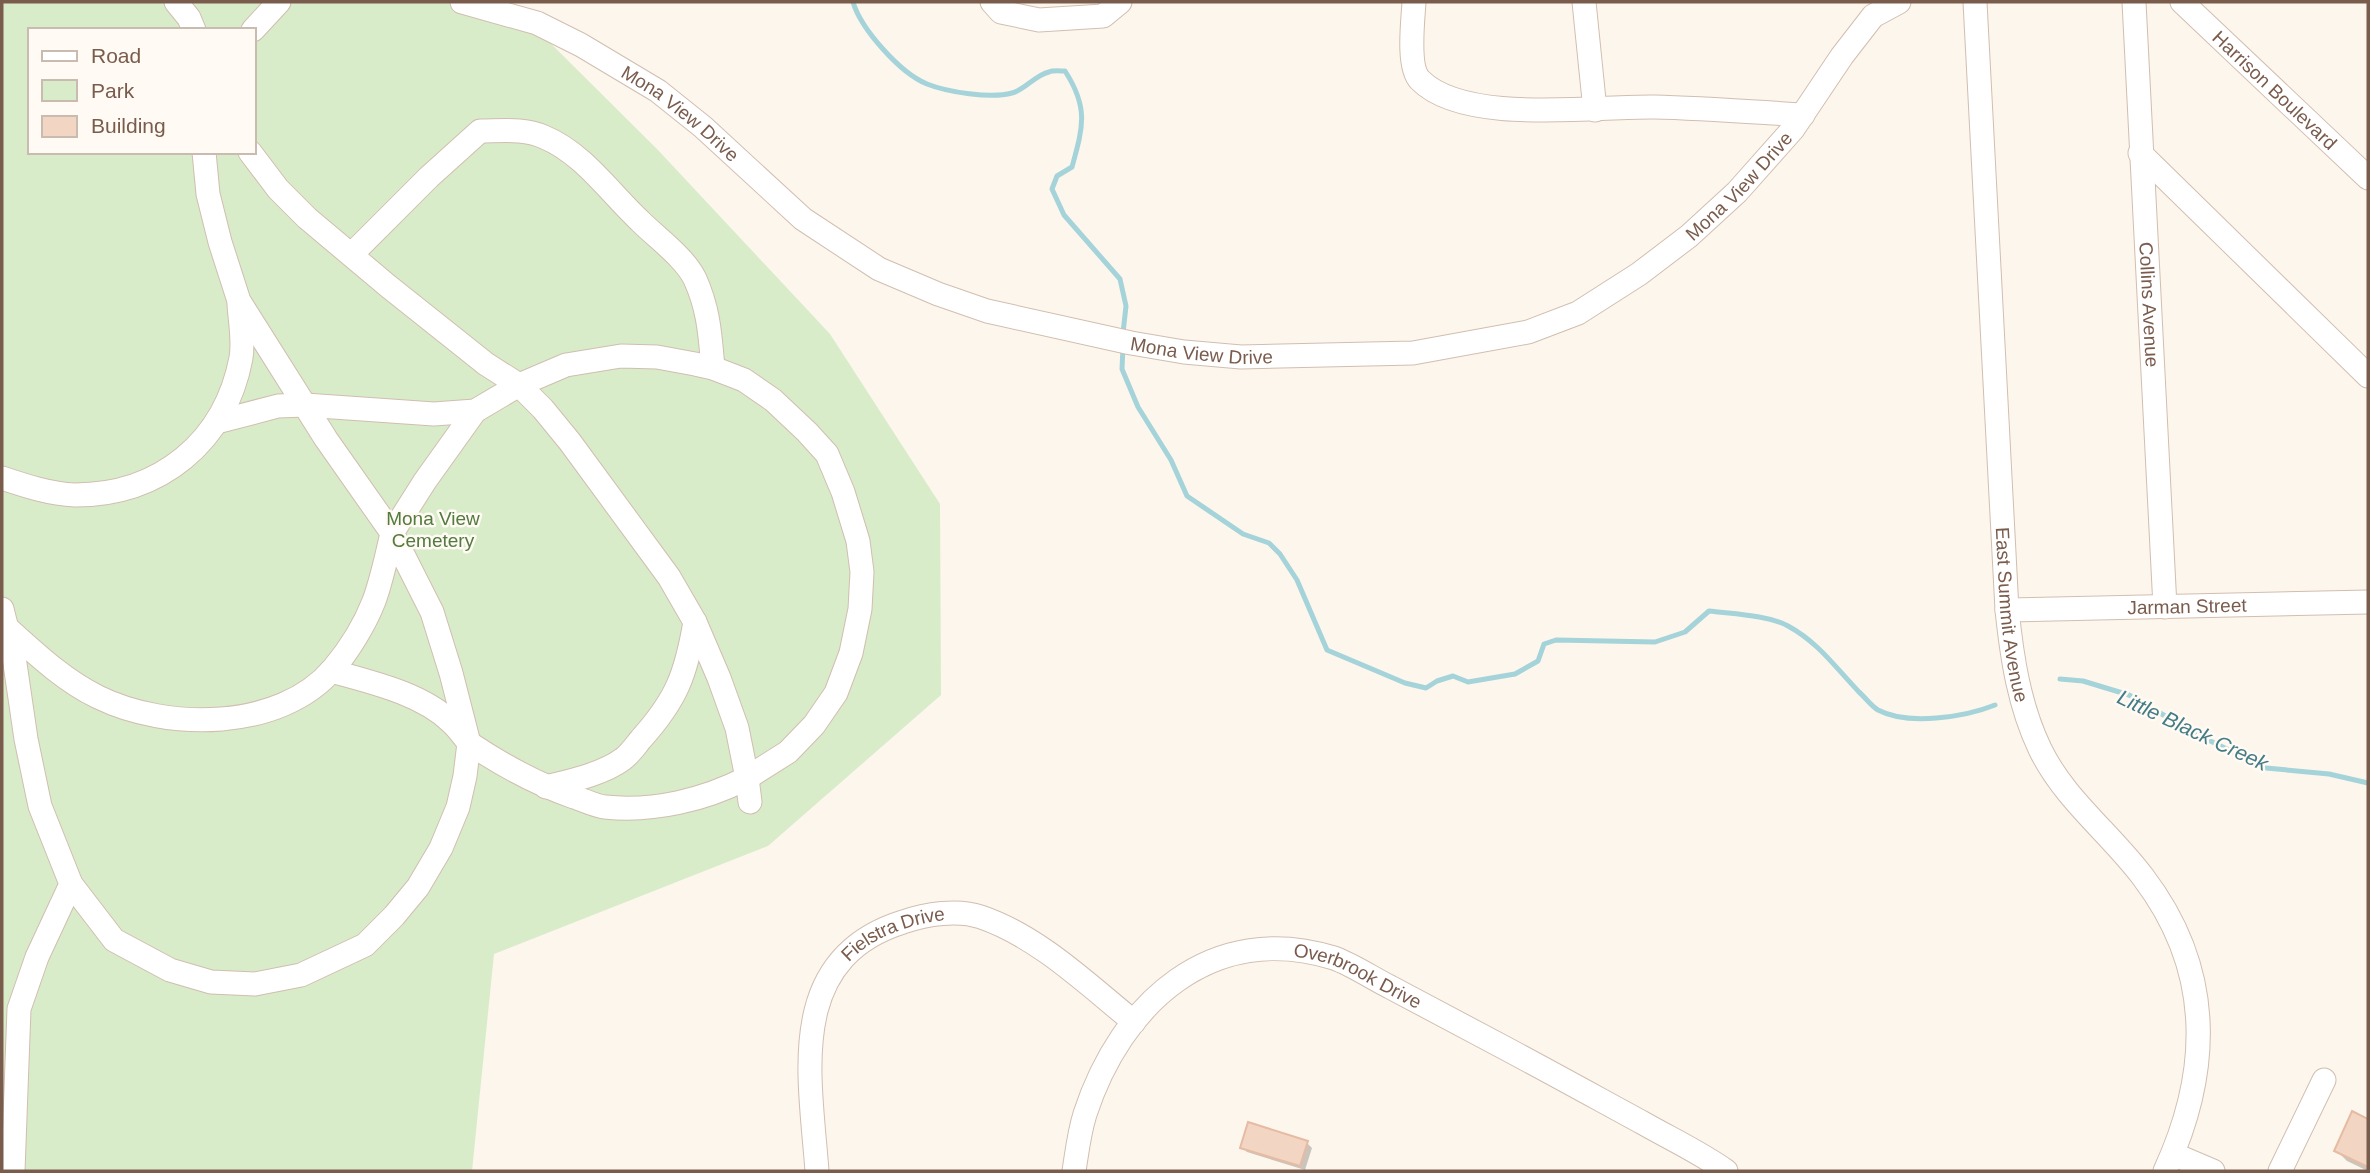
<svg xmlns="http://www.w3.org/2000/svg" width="2370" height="1173" font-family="Arial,sans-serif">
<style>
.green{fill:#d8ecc9;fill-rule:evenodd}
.shadow{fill:#0003}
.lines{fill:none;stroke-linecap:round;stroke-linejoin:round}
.stream{stroke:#a5d3da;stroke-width:5}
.building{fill:#f3d5c3;stroke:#e6bba3;stroke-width:2}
.minor-casing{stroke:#d1beb0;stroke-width:25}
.minor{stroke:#fff;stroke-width:23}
.labels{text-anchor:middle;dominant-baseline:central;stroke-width:5;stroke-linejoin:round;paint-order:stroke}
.street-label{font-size:19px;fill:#7a5c4d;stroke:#fffaf3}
.park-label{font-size:19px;fill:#537a41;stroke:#fffaf3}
.water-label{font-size:21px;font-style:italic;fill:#437c86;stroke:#fffaf3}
</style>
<rect width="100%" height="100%" fill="#fdf6ec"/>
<path class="green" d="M 2,2 L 509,2 L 657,149 L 830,334 L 940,504 L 941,695 L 768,846 L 494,954 L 472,1171 L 2,1171 ZM 30,30 L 254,30 L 254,152 L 30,152 Z"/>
<g class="shadow">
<path d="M 2353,1114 L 2368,1121 L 2368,1171 L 2347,1161 L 2336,1150 Z"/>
<path d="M 1307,1143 L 1312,1148 L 1305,1170 L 1247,1152 L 1242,1147 Z"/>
</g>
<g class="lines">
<g class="stream">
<path d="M 853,2 C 861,29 900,73 927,84 C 947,92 991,99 1012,93 C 1025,90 1035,75 1049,72 C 1053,70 1060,71 1065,71 C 1089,108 1083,127 1072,167 L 1057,176 L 1052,189 L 1064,215 L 1120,279 L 1126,306 L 1123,333"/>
<path d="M 1123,347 L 1122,369 L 1138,407 L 1171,460 L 1187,496 L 1243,534 L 1269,543 L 1280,554 L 1297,580 L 1327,650 L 1405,683 L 1426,688 L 1437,681 L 1453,676 L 1468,682 L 1515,674 L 1538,661 L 1544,644 L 1556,640 L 1655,642 L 1685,632 L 1709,611 C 1732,614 1768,615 1788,626 C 1819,643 1835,667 1859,692 C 1865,697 1871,706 1878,710 C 1908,726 1965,717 1995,705"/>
<path d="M 2060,679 L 2083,681 L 2129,695 L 2198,735 L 2266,768 L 2329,774 L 2368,783"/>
</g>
</g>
<g class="building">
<path d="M 2352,1111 L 2368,1119 L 2368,1167 L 2334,1151 Z"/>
<path d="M 1248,1122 L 1308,1141 L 1300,1166 L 1240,1148 Z"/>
</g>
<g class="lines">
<g class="minor-casing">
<g id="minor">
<path d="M 176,2 L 189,18 L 194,30"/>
<path id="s1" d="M 462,2 L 537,23 L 581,45 L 658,91 L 703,127 L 803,219 L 879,269 L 938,294 L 987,311 L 1131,343 L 1184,352 L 1241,357 L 1413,353 L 1528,332 L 1578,313 L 1639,274 L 1689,236 L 1737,192 L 1793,129 L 1842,56 L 1873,16 L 1899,2"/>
<path d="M 992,2 L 1001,12 L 1039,20 L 1103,16 L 1120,2"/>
<path d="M 1414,2 C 1413,20 1407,67 1420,80 C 1464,125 1595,106 1654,107 C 1703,108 1753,112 1803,115"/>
<path d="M 1584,2 L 1595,110"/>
<path id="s2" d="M 1975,2 L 2007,610 C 2012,658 2019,705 2040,749 C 2064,799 2110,833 2143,877 C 2213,969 2212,1069 2165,1171"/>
<path id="s3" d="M 2134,2 L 2165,607"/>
<path id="s4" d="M 2182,2 L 2368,178"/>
<path d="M 253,30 L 279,2"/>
<path d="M 2140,153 L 2368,376"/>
<path d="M 352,254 L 429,177 L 480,131 C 501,131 525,128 544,137 C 583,153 610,193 640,221 C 657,238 685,258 695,279 C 709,310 710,335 713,368"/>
<path d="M 475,411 L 425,481 L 392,533 L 432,612 L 451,673 L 469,743 C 502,765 536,784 574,797 C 584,800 595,806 605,807 C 654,812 704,800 747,778 L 750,802"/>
<path d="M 217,422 L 278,406 L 305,405 L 434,414 L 475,411 L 519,385 L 566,365 L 621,356 L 657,357 L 695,364 L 713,368 L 744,380 L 773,400 L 807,432 L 827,454 L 843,492 L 858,541 L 862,572 L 860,609 L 851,653 L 836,693 L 814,725 L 788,752 L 747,778 L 737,728 L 719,678 L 695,622 L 669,577 L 570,442 L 543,409 L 519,385 L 486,364 L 388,286 L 307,218 L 278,189 L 250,152"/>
<path d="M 2,478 C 26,486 50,494 75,495 C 160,495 225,442 241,358 C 244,341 240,321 239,304"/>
<path d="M 2,609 L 14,657 L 26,739 L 40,806 L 71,884 L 37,957 L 19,1009 L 13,1171"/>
<path id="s5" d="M 2007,610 L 2368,602"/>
<path d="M 5,626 C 34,652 63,680 98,697 C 167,731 280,731 333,669 C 349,650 365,624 374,601 C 382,579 387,555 392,533 L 326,439 L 239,301 L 220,242 L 208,194 L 204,152"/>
<path d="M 546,787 C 570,781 603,774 623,759 C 630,754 636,745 641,739 C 677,699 686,674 695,622"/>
<path d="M 71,884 L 114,940 L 170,970 L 211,982 L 255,984 L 301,975 L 365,945 L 394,916 L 418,887 L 441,848 L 458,807 L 465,776 L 469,743 C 463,736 458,728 451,722 C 421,693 370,682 331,671"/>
<path d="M 2173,1154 L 2213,1171"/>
<path id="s6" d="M 817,1171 C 810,1076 785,959 903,922 C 926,914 958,909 981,917 C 1039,937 1087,984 1134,1022"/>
<path id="s7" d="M 1074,1171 C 1077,1152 1079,1133 1085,1114 C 1121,1003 1212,920 1334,958 C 1353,965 1372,978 1390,987 C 1428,1007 1466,1027 1503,1047 C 1550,1072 1597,1098 1643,1123 C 1671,1139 1701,1153 1726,1171"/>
<path d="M 2280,1171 L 2324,1080"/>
</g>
</g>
<use href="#minor" class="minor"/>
</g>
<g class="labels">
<g class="street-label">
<text stroke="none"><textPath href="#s4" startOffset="128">Harrison Boulevard</textPath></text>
<text stroke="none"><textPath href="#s1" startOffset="248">Mona View Drive</textPath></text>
<text stroke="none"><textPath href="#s1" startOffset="1424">Mona View Drive</textPath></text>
<text stroke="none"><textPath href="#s3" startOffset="303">Collins Avenue</textPath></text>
<text stroke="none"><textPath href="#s1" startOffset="836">Mona View Drive</textPath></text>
<text stroke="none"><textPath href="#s5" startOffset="180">Jarman Street</textPath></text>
<text stroke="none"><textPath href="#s2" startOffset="614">East Summit Avenue</textPath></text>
<text stroke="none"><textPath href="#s6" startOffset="278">Fielstra Drive</textPath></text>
<text stroke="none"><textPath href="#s7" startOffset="416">Overbrook Drive</textPath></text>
</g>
<g class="park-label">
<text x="433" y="518">Mona View<tspan x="433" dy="22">Cemetery</tspan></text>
</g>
<g class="water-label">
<text transform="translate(2193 730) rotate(25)">Little Black Creek</text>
</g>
</g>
<rect width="2370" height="1173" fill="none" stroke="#7a5c4d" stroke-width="7"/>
<rect x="28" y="28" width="228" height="126" fill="#fffaf3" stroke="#cabbb1" stroke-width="2"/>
<rect x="42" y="51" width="35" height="10" fill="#ffffff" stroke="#cabbb1" stroke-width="2"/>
<text x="91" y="63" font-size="21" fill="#7a5c4d">Road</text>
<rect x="42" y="80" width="35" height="21" fill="#d8ecc9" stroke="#cabbb1" stroke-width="2"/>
<text x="91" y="98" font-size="21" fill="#7a5c4d">Park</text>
<rect x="42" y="116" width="35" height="21" fill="#f3d5c3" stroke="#cabbb1" stroke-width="2"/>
<text x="91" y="133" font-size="21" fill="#7a5c4d">Building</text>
</svg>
